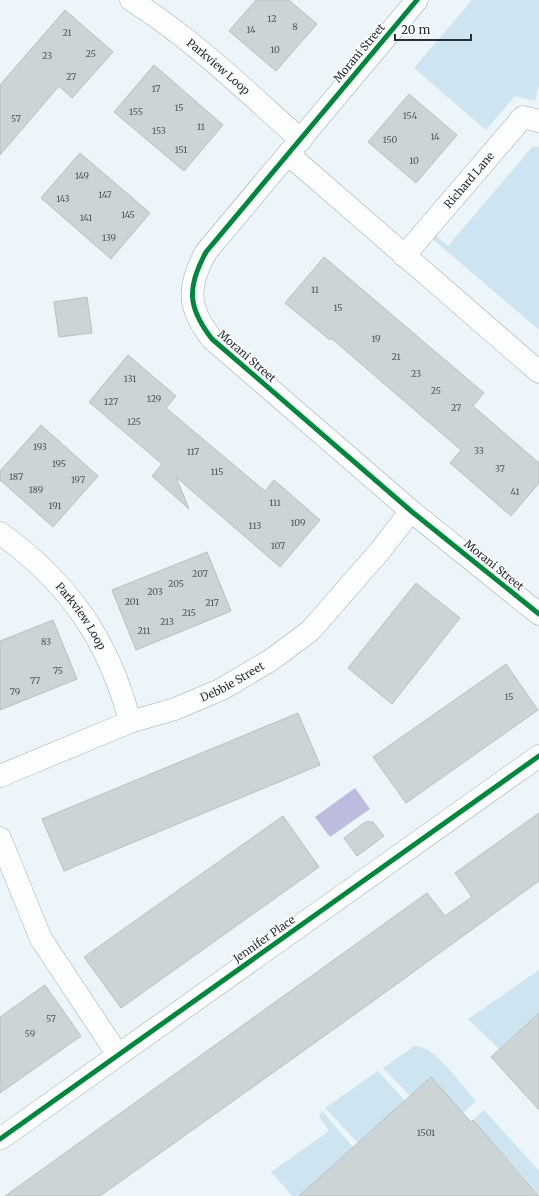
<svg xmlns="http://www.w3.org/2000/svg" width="539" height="1196" font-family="Merriweather,serif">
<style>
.green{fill:#cee4f0}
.water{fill:#bebcde}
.building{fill:#ccd4d6;stroke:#b8c0c2}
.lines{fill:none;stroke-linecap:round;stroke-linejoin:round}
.minor-casing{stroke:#a1a8ac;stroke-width:23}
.minor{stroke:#fcfefe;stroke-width:22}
.cycleway-casing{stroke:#fff;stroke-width:8}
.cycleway{stroke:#00873e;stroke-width:5}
.labels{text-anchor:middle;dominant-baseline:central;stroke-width:3;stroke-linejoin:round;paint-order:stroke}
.number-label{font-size:9px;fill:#52595c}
.street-label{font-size:11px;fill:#293034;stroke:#fff}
</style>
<rect width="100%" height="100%" fill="#ecf5f9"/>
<g class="green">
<path d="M 472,0 L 539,0 L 539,85 L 535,101 L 515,96 L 486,130 L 414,68 Z"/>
<path d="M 533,146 L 539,147 L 539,330 L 429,236 L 435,235 L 448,246 Z"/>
<path d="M 539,970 L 539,1013 L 499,1049 L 468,1019 Z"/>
<path d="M 417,1046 C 436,1048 463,1087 476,1101 L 463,1113 L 410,1096 L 383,1068 L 413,1047 Z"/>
<path d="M 378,1071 L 405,1101 L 358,1143 L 325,1108 Z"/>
<path d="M 484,1110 L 539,1171 L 539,1194 L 473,1120 Z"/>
<path d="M 322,1111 L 353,1147 L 304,1191 L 308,1196 L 292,1196 L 271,1172 L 329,1131 L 319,1116 Z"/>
</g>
<path class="water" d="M 355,788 L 370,809 L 330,837 L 315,817 Z"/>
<g class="building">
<path d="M 256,0 L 289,0 L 317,24 L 276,71 L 229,31 Z"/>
<path d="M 65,10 L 113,52 L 72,98 L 59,86 L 0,155 L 0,85 Z"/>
<path d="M 154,65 L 223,125 L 184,171 L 114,112 Z"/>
<path d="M 409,94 L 457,135 L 416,183 L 368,142 Z"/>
<path d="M 80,153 L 150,213 L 111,259 L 41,198 Z"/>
<path d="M 324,257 L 484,393 L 473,406 L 539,463 L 539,483 L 511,516 L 450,463 L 461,450 L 331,338 L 330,340 L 285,303 Z"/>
<path d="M 87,297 L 92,333 L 59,337 L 54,302 Z"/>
<path d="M 128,355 L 176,396 L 166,408 L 265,491 L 274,480 L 320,520 L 280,567 L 176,477 L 189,509 L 152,476 L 162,464 L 89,402 Z"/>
<path d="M 41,425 L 98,476 L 53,527 L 0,480 L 0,471 Z"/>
<path d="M 207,552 L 231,611 L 136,650 L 112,590 Z"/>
<path d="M 416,583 L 460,618 L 392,704 L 348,668 Z"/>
<path d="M 53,620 L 77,679 L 0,710 L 0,641 Z"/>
<path d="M 506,664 L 538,710 L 406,803 L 373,757 Z"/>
<path d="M 298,713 L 320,765 L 64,871 L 42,819 Z"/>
<path d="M 539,813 L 539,881 L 365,1007 L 100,1196 L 5,1196 L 427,893 L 445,916 L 472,897 L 455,873 Z"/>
<path d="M 283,816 L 319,867 L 121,1008 L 84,957 Z"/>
<path d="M 365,822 L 373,822 L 384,836 L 357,856 L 344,838 Z"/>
<path d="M 45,985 L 81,1036 L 0,1093 L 0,1017 Z"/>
<path d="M 539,1013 L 539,1110 L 491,1057 Z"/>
<path d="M 431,1077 L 471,1122 L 473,1120 L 539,1196 L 299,1196 Z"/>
</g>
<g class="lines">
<g class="minor-casing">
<g id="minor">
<path id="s1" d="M 131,0 C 193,39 246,91 301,140"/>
<path d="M 417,0 L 206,252 C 187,287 187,307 212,339 L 411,511 L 539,614"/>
<path d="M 288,154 L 539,372"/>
<path id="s2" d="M 404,256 L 523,117 L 539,121"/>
<path id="s3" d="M 0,533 C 68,582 109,640 130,722"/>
<path id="s4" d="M 0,776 L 130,722 L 175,709 L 222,689 L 271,660 L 310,631 L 379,552 L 411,511"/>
<path d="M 0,838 L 41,939 L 118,1055"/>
<path d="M 0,1139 L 539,756"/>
</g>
</g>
<use href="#minor" class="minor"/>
<g class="cycleway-casing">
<g id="cycleway">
<path d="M 417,0 L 206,252 C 187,287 187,307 212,339 L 411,511 L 539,614"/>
<path d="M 0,1139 L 539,756"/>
</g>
</g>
<use href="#cycleway" class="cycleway"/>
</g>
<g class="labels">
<g class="number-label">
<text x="272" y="18">12</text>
<text x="295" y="26">8</text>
<text x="251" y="29">14</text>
<text x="67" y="32">21</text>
<text x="275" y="49">10</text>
<text x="91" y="53">25</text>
<text x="47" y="55">23</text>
<text x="71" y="76">27</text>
<text x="156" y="88">17</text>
<text x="179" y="107">15</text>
<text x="136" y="111">155</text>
<text x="410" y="115">154</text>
<text x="16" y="118">57</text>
<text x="201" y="126">11</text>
<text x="159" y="130">153</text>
<text x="435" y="136">14</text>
<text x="390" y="139">150</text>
<text x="181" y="149">151</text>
<text x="414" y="160">10</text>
<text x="82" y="175">149</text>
<text x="105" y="194">147</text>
<text x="63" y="198">143</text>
<text x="128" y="214">145</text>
<text x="86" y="217">141</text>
<text x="109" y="237">139</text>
<text x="315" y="289">11</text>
<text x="338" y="307">15</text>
<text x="376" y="338">19</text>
<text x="396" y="356">21</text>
<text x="416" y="373">23</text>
<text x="130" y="378">131</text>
<text x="436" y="390">25</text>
<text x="154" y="398">129</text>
<text x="111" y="401">127</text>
<text x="456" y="407">27</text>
<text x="134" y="421">125</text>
<text x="40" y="446">193</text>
<text x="479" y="450">33</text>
<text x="193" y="451">117</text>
<text x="59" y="463">195</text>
<text x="500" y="468">37</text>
<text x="217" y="471">115</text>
<text x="16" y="476">187</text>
<text x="78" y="479">197</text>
<text x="36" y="489">189</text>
<text x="515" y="491">41</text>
<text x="275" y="502">111</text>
<text x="55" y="505">191</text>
<text x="298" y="522">109</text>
<text x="255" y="525">113</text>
<text x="278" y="545">107</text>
<text x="200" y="573">207</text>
<text x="176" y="583">205</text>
<text x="155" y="591">203</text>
<text x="132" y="601">201</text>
<text x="212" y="602">217</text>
<text x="189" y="612">215</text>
<text x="167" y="621">213</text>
<text x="144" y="630">211</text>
<text x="46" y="641">83</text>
<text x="58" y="670">75</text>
<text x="35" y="680">77</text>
<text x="15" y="691">79</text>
<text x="509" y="696">15</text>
<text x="51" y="1018">57</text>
<text x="30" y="1033">59</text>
<text x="426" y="1132">1501</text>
</g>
<g class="street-label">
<text transform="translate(359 53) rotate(-50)">Morani Street</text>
<text stroke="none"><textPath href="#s1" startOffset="110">Parkview Loop</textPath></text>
<text stroke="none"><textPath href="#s2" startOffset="100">Richard Lane</textPath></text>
<text transform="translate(247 356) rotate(41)">Morani Street</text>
<text transform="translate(494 565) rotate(39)">Morani Street</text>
<text stroke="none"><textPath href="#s3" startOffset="117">Parkview Loop</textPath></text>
<text stroke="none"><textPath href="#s4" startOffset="251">Debbie Street</textPath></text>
<text transform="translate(264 939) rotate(-35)">Jennifer Place</text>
</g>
</g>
<path d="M395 34v6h76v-6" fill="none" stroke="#293034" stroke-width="2"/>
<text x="401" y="34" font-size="12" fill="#293034" stroke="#ffffff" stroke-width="3" paint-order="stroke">20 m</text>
</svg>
